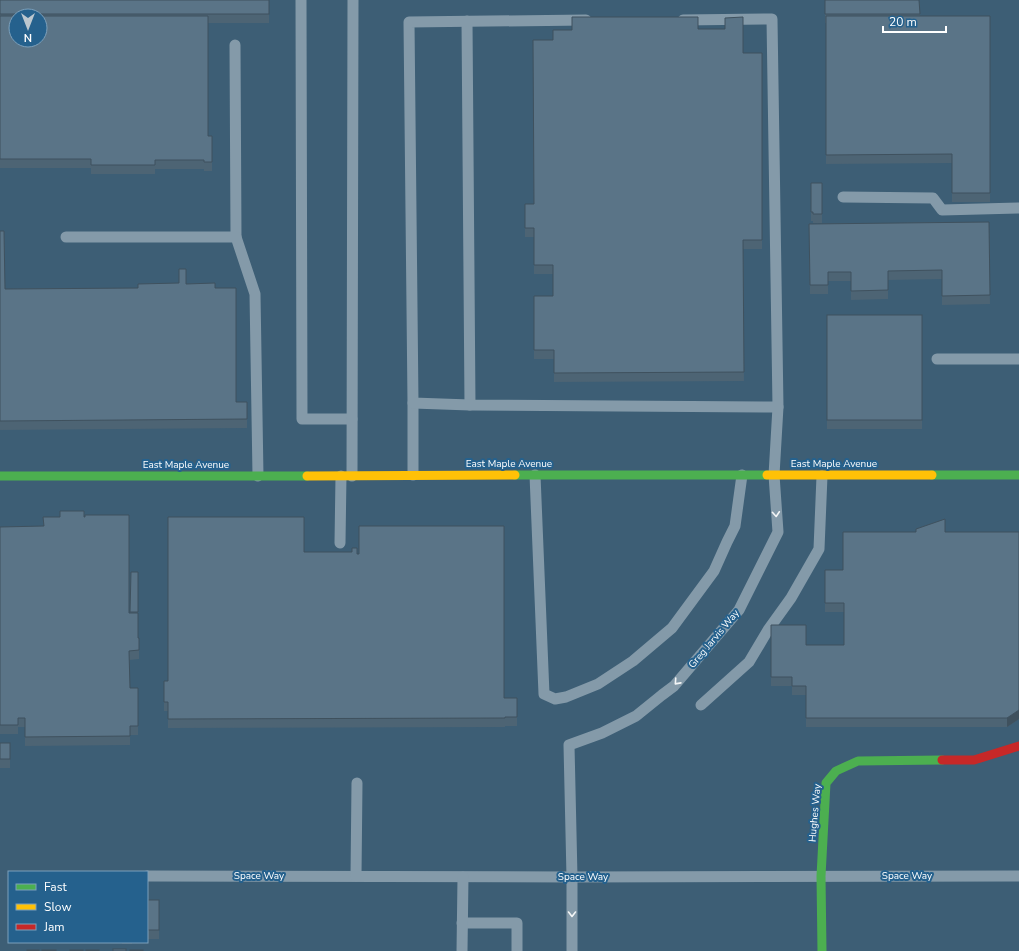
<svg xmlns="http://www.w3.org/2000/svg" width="1019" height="951" font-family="'Nunito Sans',sans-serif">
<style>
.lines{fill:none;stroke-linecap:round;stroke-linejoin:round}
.lane{stroke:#849aa9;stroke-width:11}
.fast{stroke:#4caf50;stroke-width:9}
.slow{stroke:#ffc107;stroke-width:9}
.jam{stroke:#c62828;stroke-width:9}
.wall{fill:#4d6474}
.shaded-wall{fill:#3f515e}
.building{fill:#5a7487;stroke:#3f515e}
.oneway{stroke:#f3f5f6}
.labels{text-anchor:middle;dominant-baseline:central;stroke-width:4;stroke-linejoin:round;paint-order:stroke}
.street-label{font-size:10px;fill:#fff;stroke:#25618d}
</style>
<rect width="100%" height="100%" fill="#3d5e75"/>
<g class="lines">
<g class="lane">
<path d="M 301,0 L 302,419 L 352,419"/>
<path d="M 683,20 L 772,19 L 778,407"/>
<path d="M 467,21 L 470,405"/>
<path d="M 235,45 L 236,237"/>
<path d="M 843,197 L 933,198 L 942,210 L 1019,208"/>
<path d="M 66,237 L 236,237 L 255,294 L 258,476"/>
<path d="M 937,359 L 1019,359"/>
<path d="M 413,403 L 413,475"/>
<path d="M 535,475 L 544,694 L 555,699 L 566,697 L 598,684 L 633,661 L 672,628 L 714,571 L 727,542 L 735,526 L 742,475"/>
<path d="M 352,476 L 353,0"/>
<path d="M 340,543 L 341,476"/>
<path d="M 701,705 L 749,662 L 768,630 L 791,598 L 819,549 L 822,476"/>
<path d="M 147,876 L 572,877 L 1019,876"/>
<path d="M 356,876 L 357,783"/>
<path d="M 462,923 L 517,923 L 517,951"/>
<path d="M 462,951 L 463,877"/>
<path d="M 572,951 L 572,877 L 569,745 L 602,733 L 636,716 L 662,695 L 674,686 L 739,610 L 778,532 L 774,475 L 778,407 L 470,405 L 413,403 L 409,22 L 586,20"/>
</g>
<g class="fast">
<path d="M 515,475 L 767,475"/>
<path d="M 932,475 L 1019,475"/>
<path d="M 0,476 L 307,476"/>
<path d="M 822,951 L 821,876 L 826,783 L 836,771 L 858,761 L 942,760"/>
</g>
<g class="slow">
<path d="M 767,475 L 932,475"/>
<path d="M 307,476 L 515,475"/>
</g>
<path class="jam" d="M 942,760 L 974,760 L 1019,746"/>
</g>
<g class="wall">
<path d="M 0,0 L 269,0 L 269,23 L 208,23 L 208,136 L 212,136 L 212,171 L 204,171 L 204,169 L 155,169 L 155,174 L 91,174 L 91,168 L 0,168 Z"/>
<path d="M 825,0 L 919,0 L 920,16 L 990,16 L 990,202 L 952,202 L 952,163 L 826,164 L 826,23 L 825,23 Z"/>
<path d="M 698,29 L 743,53 L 762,240 L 762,249 L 743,249 L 744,381 L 554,382 L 554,359 L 534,359 L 534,296 L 553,296 L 553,274 L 534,274 L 534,237 L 525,237 L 525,204 L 534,204 L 553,40 Z"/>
<path d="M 811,183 L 822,183 L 822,223 L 813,223 L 813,221 L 811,221 Z"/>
<path d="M 989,222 L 990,304 L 942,305 L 942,279 L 888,280 L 888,299 L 851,300 L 851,281 L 828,281 L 828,294 L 810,294 L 809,224 Z"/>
<path d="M 0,231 L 5,289 L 138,288 L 186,284 L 215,288 L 236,402 L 247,402 L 247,428 L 0,430 Z"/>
<rect x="827" y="315" width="95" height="114"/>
<path d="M 84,517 L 129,613 L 130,613 L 131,572 L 138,572 L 138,638 L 139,638 L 139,659 L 129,660 L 130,688 L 138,688 L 138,735 L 130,735 L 130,745 L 25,746 L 25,727 L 18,727 L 18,734 L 0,734 L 0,527 L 43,527 Z"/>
<path d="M 945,532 L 1019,532 L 1019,719 L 1007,727 L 806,727 L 806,695 L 792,695 L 792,686 L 771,686 L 771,625 L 806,645 L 844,645 L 844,612 L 825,612 L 825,570 L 843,570 Z"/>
<path d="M 304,552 L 357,554 L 504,698 L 517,698 L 517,726 L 505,726 L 505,727 L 168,728 L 168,711 L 164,711 L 164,681 L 168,681 Z"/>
<rect x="0" y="743" width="10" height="25"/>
<rect x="148" y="900" width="11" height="39"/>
<rect x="122" y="942" width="10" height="2"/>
</g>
<path class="shaded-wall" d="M 1019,710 L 1019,719 L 1007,727 L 1007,718 Z"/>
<g class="building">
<rect x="0" y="0" width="269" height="14"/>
<path d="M 825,0 L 919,0 L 920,14 L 825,14 Z"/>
<path d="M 0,16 L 16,16 L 16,40 L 40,40 L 40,16 L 208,16 L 208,136 L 212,136 L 212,162 L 204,162 L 204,160 L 155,160 L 155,165 L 91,165 L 91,159 L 0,159 Z"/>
<path d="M 826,16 L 990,16 L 990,193 L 952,193 L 952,154 L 826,155 Z"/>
<path d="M 572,17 L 698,17 L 698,29 L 725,29 L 725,18 L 743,17 L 743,53 L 762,53 L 762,240 L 743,240 L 744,372 L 554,373 L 554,350 L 534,350 L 534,296 L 553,296 L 553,265 L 534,265 L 534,228 L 525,228 L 525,204 L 534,204 L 533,40 L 553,40 L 553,30 L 572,30 Z"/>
<path d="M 811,183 L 822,183 L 822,214 L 813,214 L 813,212 L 811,212 Z"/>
<path d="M 989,222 L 990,295 L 942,296 L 942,270 L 888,271 L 888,290 L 851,291 L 851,272 L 828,272 L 828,285 L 810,285 L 809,224 Z"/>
<path d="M 0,231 L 4,231 L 5,289 L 138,288 L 138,284 L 179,283 L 179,269 L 186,269 L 186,284 L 215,283 L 215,288 L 236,288 L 236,402 L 247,402 L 247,419 L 0,421 Z"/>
<rect x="827" y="315" width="95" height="105"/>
<path d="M 60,511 L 84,511 L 84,517 L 85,517 L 85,515 L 129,515 L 129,613 L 138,613 L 138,638 L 139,638 L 139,650 L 129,651 L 130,688 L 138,688 L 138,726 L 130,726 L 130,736 L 25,737 L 25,718 L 18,718 L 18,725 L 0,725 L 0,527 L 44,526 L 43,517 L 60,517 Z"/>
<path d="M 168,517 L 304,517 L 304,552 L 352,552 L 352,548 L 357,548 L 357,554 L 359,554 L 359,526 L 504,526 L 504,698 L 517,698 L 517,717 L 505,717 L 505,718 L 168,719 L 168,702 L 164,702 L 164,681 L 168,681 Z"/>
<path d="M 945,519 L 945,532 L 1019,532 L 1019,710 L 1007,718 L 806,718 L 806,686 L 792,686 L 792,677 L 771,677 L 771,625 L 806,625 L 806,645 L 844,645 L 844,603 L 825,603 L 825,570 L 843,570 L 843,532 L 916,532 L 916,529 Z"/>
<path d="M 131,572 L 138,572 L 138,612 L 130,612 Z"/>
<rect x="0" y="743" width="10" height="16"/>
<rect x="148" y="900" width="11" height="30"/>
<rect x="113" y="949" width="13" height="2"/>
<rect x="27" y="950" width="12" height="1"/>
<rect x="42" y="950" width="14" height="1"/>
<rect x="70" y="950" width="13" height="1"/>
<rect x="86" y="950" width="13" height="1"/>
<rect x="130" y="950" width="13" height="1"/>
</g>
<defs><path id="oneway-chevron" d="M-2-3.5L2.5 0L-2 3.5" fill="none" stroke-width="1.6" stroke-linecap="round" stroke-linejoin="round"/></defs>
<g class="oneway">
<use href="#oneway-chevron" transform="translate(776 514) rotate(86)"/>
<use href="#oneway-chevron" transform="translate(677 682) rotate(132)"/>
<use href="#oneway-chevron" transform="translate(572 914) rotate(90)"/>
</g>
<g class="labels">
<g class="street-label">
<text x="509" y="464">East Maple Avenue</text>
<text x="834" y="464">East Maple Avenue</text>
<text x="186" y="465">East Maple Avenue</text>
<text transform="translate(714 639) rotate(-50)">Greg Jarvis Way</text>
<text transform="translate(815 813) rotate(-85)">Hughes Way</text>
<text x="259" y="876">Space Way</text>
<text x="907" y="876">Space Way</text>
<text x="583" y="877">Space Way</text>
</g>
</g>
<rect x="8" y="871" width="140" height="72" fill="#25618d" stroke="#7ca0bb"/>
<rect x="16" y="884" width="20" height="6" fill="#4caf50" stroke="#7ca0bb"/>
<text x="44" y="891" font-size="12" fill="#ffffff">Fast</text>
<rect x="16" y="904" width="20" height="6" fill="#ffc107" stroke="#7ca0bb"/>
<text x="44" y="911" font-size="12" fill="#ffffff">Slow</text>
<rect x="16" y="924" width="20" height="6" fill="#c62828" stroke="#7ca0bb"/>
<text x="44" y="931" font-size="12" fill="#ffffff">Jam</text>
<g transform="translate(28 28) rotate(180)"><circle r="19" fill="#25618d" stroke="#7ca0bb"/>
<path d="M0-3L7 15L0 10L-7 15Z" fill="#bbc7cf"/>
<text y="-6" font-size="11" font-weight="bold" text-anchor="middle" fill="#ffffff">N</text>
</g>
<path d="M883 26v6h63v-6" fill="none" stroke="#ffffff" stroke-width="2"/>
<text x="889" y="26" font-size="12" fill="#ffffff" stroke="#25618d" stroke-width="3" paint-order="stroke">20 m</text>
</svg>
